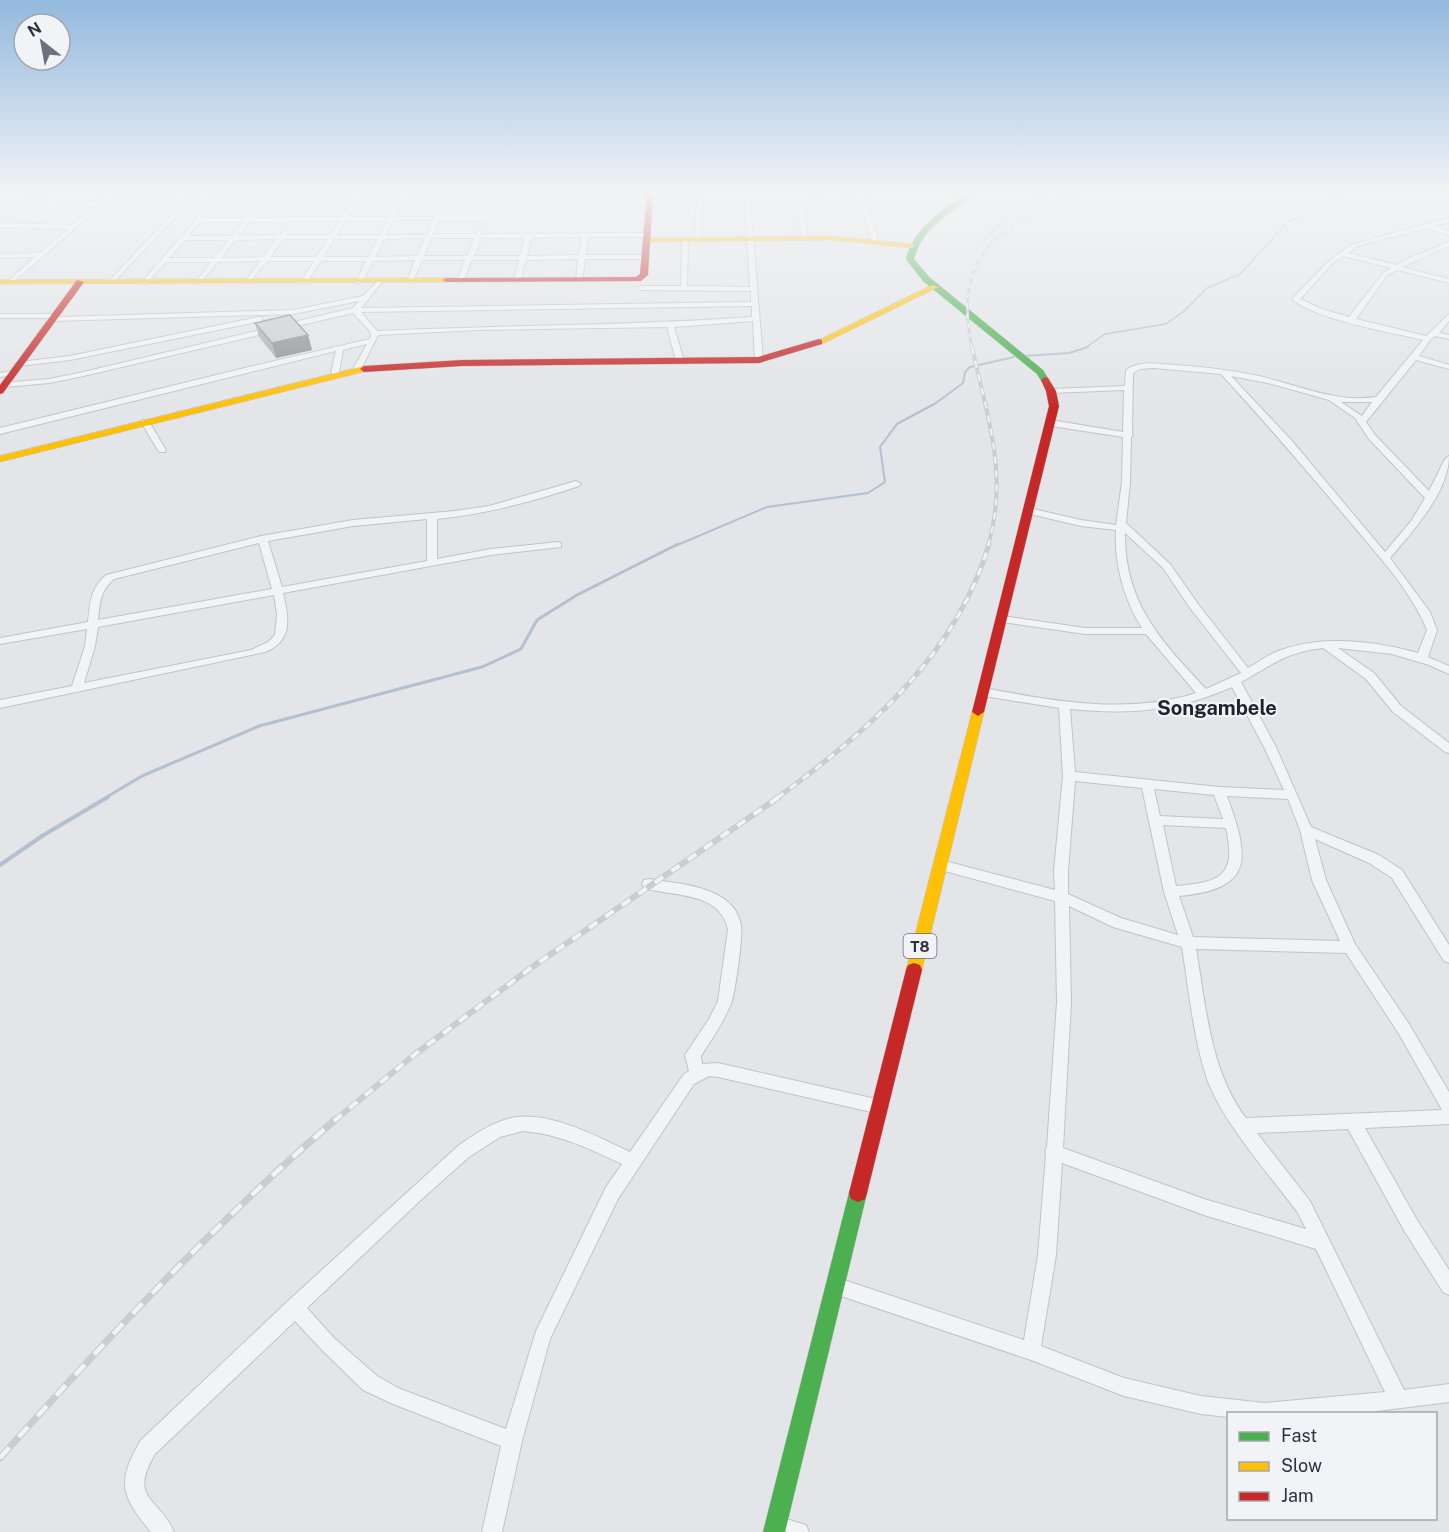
<svg xmlns="http://www.w3.org/2000/svg" width="1449" height="1532" font-family="'Public Sans',sans-serif">
<style>
.built{fill:#d2d4da}
.lines{fill:none;stroke-linecap:round;stroke-linejoin:round}
.stream-far3{stroke:#b5c0cf;stroke-width:1.5}
.stream-far2{stroke:#b5c0cf;stroke-width:2}
.stream-far1{stroke:#b5c0cf;stroke-width:3}
.stream{stroke:#b5c0cf;stroke-width:4}
.street-casing{stroke:#c1c3c6;stroke-width:2}
.fast-casing{stroke:#c1c3c6;stroke-width:1}
.slow-casing{stroke:#c1c3c6;stroke-width:1}
.jam-casing{stroke:#c1c3c6;stroke-width:1}
.street{fill:#f2f3f4;fill-rule:evenodd}
.fast{fill:#4caf50;fill-rule:evenodd}
.slow{fill:#ffc107;fill-rule:evenodd}
.jam{fill:#c62828;fill-rule:evenodd}
.rail-far4-casing{stroke:#cbcccf;stroke-width:3}
.rail-far3-casing{stroke:#cbcccf;stroke-width:4}
.rail-far2-casing{stroke:#cbcccf;stroke-width:5}
.rail-far1-casing{stroke:#cbcccf;stroke-width:6}
.rail-casing{stroke:#cbcccf;stroke-width:7}
.rail-far4{stroke:#f1f3f6;stroke-width:1.5;stroke-dasharray:5;stroke-linecap:butt}
.rail-far3{stroke:#f1f3f6;stroke-width:2;stroke-dasharray:7;stroke-linecap:butt}
.rail-far2{stroke:#f1f3f6;stroke-width:3;stroke-dasharray:8;stroke-linecap:butt}
.rail-far1{stroke:#f1f3f6;stroke-width:4;stroke-dasharray:10;stroke-linecap:butt}
.rail{stroke:#f1f3f6;stroke-width:4.5;stroke-dasharray:14;stroke-linecap:butt}
.wall{fill:#afb0b3}
.shaded-wall{fill:#8e9092}
.building{fill:#cbcdd0;stroke:#8e9092;stroke-width:1.5}
.labels{text-anchor:middle;dominant-baseline:central;stroke-width:4.5;stroke-linejoin:round;paint-order:stroke}
.shield{fill:#f1f3f6;stroke:#676c75;stroke-width:1.5}
.shield-label{font-size:15px;font-weight:bold;fill:#2c323e}
.quarter-label{font-size:20px;font-weight:bold;fill:#1e232f;stroke:#f1f3f6}
</style>
<rect width="100%" height="100%" fill="#e3e5e8"/>
<path class="built" d="M 132,193 L 180,193 L 173,201 L 124,201 Z"/>
<g class="lines">
<path class="stream-far3" d="M 1085,348 L 1105,334 L 1166,324 L 1184,311 L 1207,288 L 1240,274 L 1288,222 L 1345,193"/>
<g class="stream-far2">
<path d="M 1024,356 L 1069,353 L 1088,347"/>
<path d="M 675,546 L 767,507 L 868,493 L 885,482 L 880,447 L 897,424 L 936,403 L 963,383 L 965,372 L 970,367 L 1014,357"/>
</g>
<path class="stream-far1" d="M 105,798 L 142,776 L 259,726 L 482,667 L 521,649 L 537,620 L 577,595 L 678,544"/>
<path class="stream" d="M 0,865 L 42,836 L 108,797"/>
<g class="street-casing">
<g id="street">
<path d="M 109,193 L 116,193 L 12,283 L 8,283 L 8,281 L 35,257 L 0,258 L 0,254 L 40,253 L 68,229 L 0,227 L 0,223 L 72,225 L 95,206 L 59,206 L 0,200 L 0,196 L 59,202 L 99,202 Z"/>
<path d="M 192,193 L 198,193 L 113,283 L 109,283 L 109,281 Z"/>
<path d="M 219,193 L 225,193 L 219,200 L 259,200 L 265,193 L 271,193 L 266,200 L 353,200 L 357,193 L 363,193 L 359,200 L 398,200 L 401,193 L 407,193 L 404,199 L 744,198 L 745,193 L 749,193 L 750,196 L 795,195 L 795,193 L 801,193 L 801,195 L 864,193 L 878,241 L 875,243 L 872,241 L 859,198 L 802,199 L 808,238 L 805,240 L 802,238 L 796,199 L 750,200 L 763,360 L 759,362 L 755,360 L 753,321 L 674,327 L 684,361 L 680,363 L 676,361 L 667,327 L 477,330 L 378,335 L 360,371 L 353,369 L 367,344 L 343,350 L 339,373 L 335,375 L 331,373 L 336,351 L 0,434 L 0,428 L 253,366 L 370,339 L 371,336 L 370,331 L 353,313 L 79,377 L 49,383 L 5,387 L 2,387 L 2,383 L 49,379 L 79,373 L 353,308 L 359,301 L 293,314 L 53,321 L 50,318 L 0,318 L 0,314 L 56,314 L 59,317 L 293,310 L 363,296 L 379,280 L 382,282 L 361,308 L 751,302 L 751,291 L 640,290 L 637,288 L 640,286 L 681,286 L 682,239 L 685,237 L 688,239 L 687,286 L 750,287 L 745,202 L 702,202 L 701,239 L 698,241 L 695,239 L 696,202 L 402,203 L 395,217 L 434,217 L 439,211 L 442,213 L 441,216 L 486,216 L 489,218 L 486,220 L 439,220 L 433,234 L 476,234 L 481,228 L 484,230 L 482,234 L 647,233 L 650,235 L 647,237 L 588,237 L 586,255 L 645,255 L 648,257 L 645,259 L 585,259 L 582,279 L 579,281 L 576,279 L 578,259 L 526,260 L 520,281 L 517,283 L 514,281 L 519,260 L 472,260 L 463,281 L 460,283 L 457,281 L 465,260 L 422,260 L 413,281 L 410,283 L 407,281 L 415,260 L 373,261 L 362,282 L 359,284 L 356,282 L 366,261 L 321,261 L 306,283 L 304,284 L 301,282 L 314,261 L 267,261 L 248,284 L 245,282 L 260,261 L 218,262 L 199,284 L 196,282 L 211,262 L 166,262 L 146,284 L 142,284 L 142,282 ZM 351,203 L 342,217 L 252,218 L 263,204 ZM 357,203 L 396,203 L 389,217 L 348,217 ZM 216,204 L 257,204 L 246,218 L 204,218 ZM 393,220 L 433,220 L 427,235 L 386,235 ZM 339,221 L 330,235 L 286,235 L 288,233 L 285,231 L 280,235 L 238,236 L 249,222 ZM 346,221 L 387,221 L 380,235 L 337,235 ZM 200,222 L 243,222 L 232,236 L 188,236 ZM 582,237 L 579,255 L 527,256 L 532,238 ZM 425,238 L 417,256 L 375,257 L 384,239 ZM 431,238 L 475,238 L 467,256 L 424,256 ZM 481,238 L 525,238 L 520,256 L 474,256 ZM 277,239 L 263,257 L 221,258 L 235,240 ZM 284,239 L 328,239 L 316,257 L 270,257 ZM 334,239 L 378,239 L 368,257 L 323,257 ZM 185,240 L 229,240 L 214,258 L 169,258 ZM 752,306 L 752,317 C 627,326 502,325 377,331 L 361,312 Z"/>
<path d="M 1449,218 L 1449,222 L 1434,226 L 1449,231 L 1449,235 L 1427,228 L 1357,246 L 1348,253 L 1396,265 L 1409,258 L 1449,242 L 1449,246 L 1402,267 L 1449,279 L 1449,283 L 1398,270 L 1387,275 L 1356,319 L 1426,336 L 1449,314 L 1449,321 L 1439,333 L 1449,335 L 1449,339 L 1435,336 L 1430,340 L 1419,356 L 1449,365 L 1449,369 L 1416,360 L 1366,422 L 1375,435 L 1429,491 L 1445,459 L 1449,456 C 1449,492 1412,532 1390,558 L 1430,612 L 1437,630 L 1428,657 L 1449,666 L 1449,674 L 1429,665 L 1392,654 L 1338,648 L 1374,673 L 1401,706 L 1449,743 L 1449,753 L 1445,752 L 1393,712 L 1366,679 L 1323,648 C 1283,653 1275,664 1241,682 L 1276,747 L 1311,827 L 1379,855 L 1402,870 L 1449,945 L 1449,963 L 1444,961 L 1392,878 L 1369,863 L 1315,839 L 1326,880 L 1355,944 L 1409,1024 L 1449,1092 L 1449,1124 L 1365,1128 L 1417,1220 L 1449,1270 L 1449,1295 L 1443,1292 L 1405,1232 L 1348,1129 L 1257,1133 L 1310,1201 L 1404,1390 L 1449,1384 L 1449,1402 L 1353,1414 L 1228,1414 L 1228,1417 L 1201,1414 L 1124,1396 L 1031,1360 L 829,1292 L 826,1286 L 829,1280 L 835,1277 L 1024,1340 L 1038,1255 L 1046,1155 L 1045,1152 L 1047,1147 L 1057,1002 L 1055,901 L 941,870 L 936,869 L 934,865 L 936,861 L 941,860 L 1055,890 L 1054,871 L 1063,776 L 1059,708 L 984,696 L 978,692 L 984,688 C 1053,701 1128,715 1196,693 L 1146,634 L 1085,634 L 1002,622 L 997,619 L 1002,616 L 1085,628 L 1142,628 C 1124,600 1114,563 1116,530 L 1081,526 L 1026,513 L 1024,511 L 1029,508 L 1081,520 L 1116,525 L 1122,482 L 1123,437 L 1051,426 L 1047,423 L 1051,420 L 1123,432 L 1124,390 L 1051,393 L 1047,391 L 1051,389 L 1125,386 L 1126,370 C 1141,360 1159,364 1176,365 C 1204,367 1231,370 1259,376 C 1298,385 1335,403 1376,397 L 1423,340 C 1390,332 1316,320 1292,299 L 1330,260 L 1353,244 ZM 1344,256 L 1391,268 L 1383,273 L 1349,317 L 1322,309 L 1300,299 L 1334,262 ZM 1154,368 L 1221,374 C 1268,425 1312,477 1356,529 C 1382,560 1412,593 1427,630 L 1418,653 C 1374,641 1324,635 1281,650 C 1269,654 1259,662 1248,668 L 1198,604 L 1170,564 L 1126,523 L 1130,482 L 1131,437 L 1133,435 L 1132,433 L 1133,373 L 1140,369 ZM 1231,376 L 1268,383 L 1329,400 L 1355,418 L 1369,439 L 1425,498 L 1412,520 L 1385,552 L 1292,441 ZM 1341,402 L 1372,402 L 1362,416 ZM 1125,533 L 1163,568 L 1190,608 L 1241,673 L 1206,689 C 1162,642 1124,603 1125,533 ZM 1232,687 L 1264,747 L 1284,790 L 1219,787 L 1075,772 L 1070,709 C 1129,715 1178,711 1232,687 ZM 1075,781 L 1142,788 L 1164,892 L 1178,935 L 1121,918 L 1068,894 L 1068,871 ZM 1154,789 L 1214,795 L 1223,819 L 1160,816 ZM 1227,796 L 1288,799 L 1300,830 L 1312,880 L 1340,941 L 1193,937 L 1179,896 C 1256,889 1249,857 1227,796 ZM 1163,825 L 1226,828 C 1237,877 1220,882 1176,886 ZM 1069,906 L 1113,927 L 1182,947 C 1189,990 1193,1037 1207,1079 C 1223,1123 1270,1175 1298,1213 L 1306,1229 L 1204,1199 L 1063,1148 L 1071,1002 ZM 1196,949 L 1346,953 L 1399,1034 L 1442,1110 L 1246,1118 C 1210,1071 1206,1006 1196,949 ZM 1062,1163 L 1204,1215 L 1316,1249 L 1385,1392 L 1265,1403 L 1201,1396 L 1124,1378 L 1041,1346 L 1056,1255 Z"/>
<path d="M 259,317 L 262,317 L 262,321 L 70,360 L 19,366 L 15,364 L 19,362 L 70,356 Z"/>
<path d="M 12,371 L 15,371 L 15,375 L 0,377 L 0,373 Z"/>
<path d="M 142,420 L 148,420 L 166,450 L 165,452 L 159,452 L 141,422 Z"/>
<path d="M 576,481 L 581,484 L 579,486 C 532,502 486,514 437,519 L 437,559 L 491,549 L 558,542 L 561,543 L 561,547 L 491,555 L 283,593 C 289,618 293,641 265,652 L 0,708 L 0,700 L 72,686 L 85,646 L 87,629 L 0,644 L 0,638 L 88,622 C 90,602 91,588 106,575 L 261,536 L 353,520 L 455,511 L 489,506 ZM 427,519 L 427,561 L 282,587 L 268,541 L 353,526 ZM 259,543 L 272,589 L 98,620 C 100,603 100,591 114,579 ZM 274,595 L 277,614 L 275,635 L 268,642 L 251,650 L 84,683 L 95,646 L 98,627 Z"/>
<path d="M 649,879 C 674,883 708,885 728,902 C 735,908 740,917 741,926 C 743,937 735,994 731,1004 C 723,1023 712,1039 701,1056 L 702,1064 L 718,1063 L 880,1100 L 886,1102 L 888,1107 L 886,1112 L 880,1114 L 718,1077 L 709,1076 L 694,1084 L 618,1199 L 550,1339 L 522,1441 L 502,1532 L 482,1532 L 501,1446 L 393,1404 L 363,1390 L 322,1350 L 295,1321 L 155,1454 C 128,1500 159,1497 174,1532 L 151,1532 C 121,1496 116,1482 141,1440 L 288,1301 L 458,1146 C 473,1135 488,1125 507,1119 C 545,1108 596,1136 630,1152 L 684,1074 L 689,1071 L 685,1055 L 709,1019 L 718,1001 L 728,929 C 719,891 674,897 644,888 L 642,884 L 644,880 ZM 523,1131 C 559,1134 590,1149 622,1164 L 606,1187 L 536,1331 L 506,1429 L 398,1388 L 377,1376 L 334,1338 L 307,1308 L 423,1198 L 469,1157 L 500,1137 Z"/>
<path d="M 780,1517 L 806,1525 L 809,1532 L 772,1532 L 770,1527 L 773,1520 Z"/>
</g>
</g>
<g class="fast-casing">
<g id="fast">
<path d="M 968,193 L 976,193 C 951,214 923,225 914,259 L 929,277 L 1043,370 L 1049,380 L 1048,382 L 1042,382 L 1037,374 L 923,281 L 906,259 C 915,227 941,210 968,193 Z"/>
<path d="M 858,1184 L 865,1187 L 867,1193 L 785,1532 L 763,1532 L 849,1193 L 851,1187 Z"/>
</g>
</g>
<g class="slow-casing">
<g id="slow">
<path d="M 832,236 L 911,244 L 915,246 L 911,248 L 832,240 L 647,242 L 643,240 L 647,238 Z"/>
<path d="M 449,278 L 450,280 L 446,282 L 0,284 L 0,280 Z"/>
<path d="M 932,285 L 939,287 L 822,344 L 815,342 Z"/>
<path d="M 364,366 L 367,367 L 367,371 L 0,462 L 0,456 Z"/>
<path d="M 978,708 L 984,712 L 922,970 L 920,975 L 914,977 L 908,975 L 906,970 L 972,712 Z"/>
</g>
</g>
<g class="jam-casing">
<g id="jam">
<path d="M 647,193 L 653,193 L 648,275 L 641,281 L 446,282 L 442,280 L 446,278 L 636,277 L 640,274 Z"/>
<path d="M 77,280 L 84,282 L 3,393 L 0,394 L 0,385 Z"/>
<path d="M 819,339 L 822,340 L 822,344 L 759,363 L 462,366 L 364,372 L 360,369 L 364,366 L 462,360 L 758,357 Z"/>
<path d="M 1045,377 L 1048,378 L 1056,391 L 1059,406 L 984,712 L 978,716 L 972,712 L 1049,406 L 1046,391 L 1041,380 Z"/>
<path d="M 914,963 L 920,965 L 922,970 L 867,1193 L 865,1199 L 858,1202 L 851,1199 L 849,1193 L 906,970 L 908,965 Z"/>
</g>
</g>
<use href="#street" class="street"/>
<use href="#fast" class="fast"/>
<use href="#slow" class="slow"/>
<use href="#jam" class="jam"/>
<g class="rail-far4-casing">
<g id="rail-far4">
<path d="M 979,243 L 1022,206 L 1047,193"/>
<path d="M 972,348 C 952,253 999,229 1075,193"/>
</g>
</g>
<g class="rail-far3-casing">
<path id="rail-far3" d="M 972,347 C 987,416 1009,474 988,546"/>
</g>
<g class="rail-far2-casing">
<path id="rail-far2" d="M 777,798 C 867,732 956,656 989,544"/>
</g>
<g class="rail-far1-casing">
<path id="rail-far1" d="M 334,1121 L 414,1055 L 528,970 L 779,797"/>
</g>
<g class="rail-casing">
<path id="rail" d="M 0,1458 C 106,1339 215,1223 336,1119"/>
</g>
<use href="#rail-far4" class="rail-far4"/>
<use href="#rail-far3" class="rail-far3"/>
<use href="#rail-far2" class="rail-far2"/>
<use href="#rail-far1" class="rail-far1"/>
<use href="#rail" class="rail"/>
</g>
<path class="wall" d="M 255,323 L 308,335 L 312,350 L 276,358 L 259,337 Z"/>
<path class="shaded-wall" d="M 308,335 L 312,350 L 276,358 L 272,343 Z"/>
<path class="building" d="M 290,315 L 308,335 L 272,343 L 255,323 Z"/>
<linearGradient id="sky" x2="0" y2="1"><stop stop-color="#93b9de"/><stop offset="0.47" stop-color="#f2f3f5"/><stop offset="1" stop-color="#f2f3f5" stop-opacity="0"/></linearGradient>
<rect width="1449" height="408" fill="url(#sky)"/>
<g class="labels">
<rect class="shield" x="903.5" y="934" width="33" height="24" rx="4.5"/>
<g class="shield-label">
<text x="920" y="946">T8</text>
</g>
<g class="quarter-label">
<text x="1217" y="708">Songambele</text>
</g>
</g>
<rect x="1227" y="1412" width="210" height="108" fill="#f1f3f6" stroke="#a2a6ac" stroke-width="1.5"/>
<rect x="1239" y="1432" width="30" height="9" fill="#4caf50" stroke="#a2a6ac" stroke-width="1.5"/>
<text x="1281" y="1442" font-size="18" fill="#2c323e">Fast</text>
<rect x="1239" y="1462" width="30" height="9" fill="#ffc107" stroke="#a2a6ac" stroke-width="1.5"/>
<text x="1281" y="1472" font-size="18" fill="#2c323e">Slow</text>
<rect x="1239" y="1492" width="30" height="9" fill="#c62828" stroke="#a2a6ac" stroke-width="1.5"/>
<text x="1281" y="1502" font-size="18" fill="#2c323e">Jam</text>
<g transform="translate(42 42) rotate(329)"><circle r="28" fill="#f1f3f6" stroke="#a2a6ac" stroke-width="1.5"/>
<path d="M0-4.5L10 22L0 15L-10 22Z" fill="#6c717a"/>
<text y="-9" font-size="16" font-weight="bold" text-anchor="middle" fill="#2c323e">N</text>
</g>
</svg>
